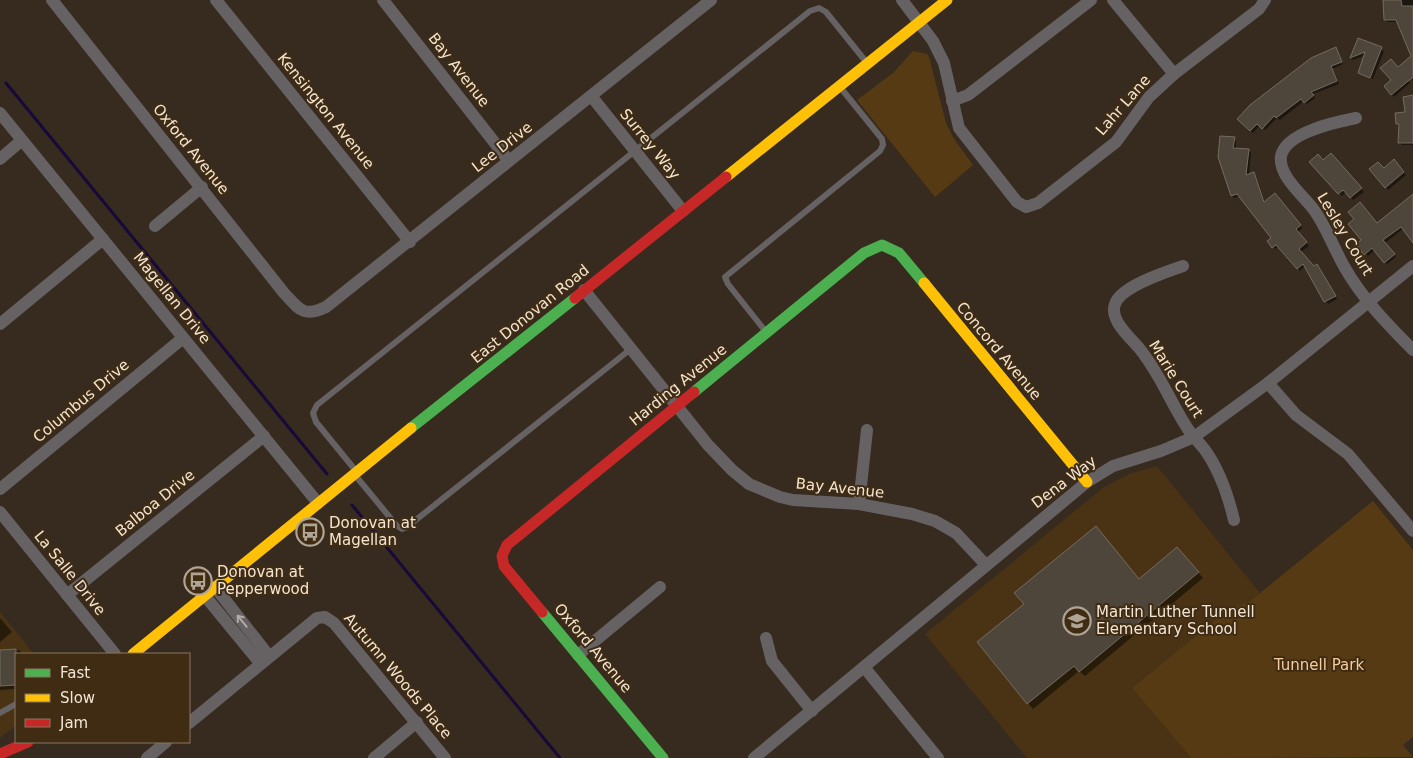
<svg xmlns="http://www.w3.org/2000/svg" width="1413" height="758" font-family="'DejaVu Sans',sans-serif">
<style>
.built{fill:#4a3314}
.green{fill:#563a14}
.shadow{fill:#0007}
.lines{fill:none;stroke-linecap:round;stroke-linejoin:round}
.stream{stroke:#19083a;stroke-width:3}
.building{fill:#4f463b;stroke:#756b5f}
.lane{stroke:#666264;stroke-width:6}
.street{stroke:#666264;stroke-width:12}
.fast{stroke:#4caf50;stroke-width:11}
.slow{stroke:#ffc107;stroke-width:11}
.jam{stroke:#c62828;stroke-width:11}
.oneway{stroke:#b3aaa3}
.labels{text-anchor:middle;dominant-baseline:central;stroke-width:4;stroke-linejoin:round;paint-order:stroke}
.street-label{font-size:15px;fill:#f2e5d6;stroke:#402c13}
.poi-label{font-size:15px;fill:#f2e5d6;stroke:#402c13;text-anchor:start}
.park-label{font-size:15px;fill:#f6cc9d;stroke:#402c13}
</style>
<rect width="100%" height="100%" fill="#362b1e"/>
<g class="built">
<path d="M 1157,466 L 1260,593 L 1249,602 L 1230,608 L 1132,688 L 1191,758 L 1027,758 L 925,634 L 1104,487 L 1129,474 Z"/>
<path d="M 0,612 L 34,654 L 16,654 L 16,725 L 0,738 Z"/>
</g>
<g class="green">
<path d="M 913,51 L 927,54 L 929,57 L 946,123 L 954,139 L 973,165 L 935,197 L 857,100 L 893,73 Z"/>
<path d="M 1373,501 L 1413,550 L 1413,737 L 1403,745 L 1413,757 L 1191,758 L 1132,688 L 1230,608 L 1249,602 Z"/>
</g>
<g class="shadow">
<path d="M 1394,0 L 1413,0 L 1413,74 L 1407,79 L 1410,83 L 1394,97 L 1392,94 L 1393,81 L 1398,69 L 1412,57 L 1398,22 L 1388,22 L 1385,20 Z"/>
<path d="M 1358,40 L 1384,51 L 1373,79 L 1359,73 L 1366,55 L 1353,60 L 1351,58 Z"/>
<path d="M 1336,49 L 1343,64 L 1332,69 L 1339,84 L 1313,94 L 1315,98 L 1307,104 L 1304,101 L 1280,120 L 1277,118 L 1265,130 L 1260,125 L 1253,133 L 1239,119 Z"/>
<path d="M 1413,97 L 1413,145 L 1402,145 L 1400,142 L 1400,127 L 1397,124 L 1406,113 Z"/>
<path d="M 1234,138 L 1236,141 L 1236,149 L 1248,150 L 1251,153 L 1249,175 L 1254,174 L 1256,176 L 1265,202 L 1277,197 L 1302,228 L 1298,232 L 1309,246 L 1301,252 L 1314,268 L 1317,266 L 1320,268 L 1337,299 L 1328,304 L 1305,266 L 1300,271 L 1279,246 L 1275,249 L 1273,247 L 1273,238 L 1240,196 L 1234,198 L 1232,196 L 1219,157 Z"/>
<path d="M 1331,155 L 1364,192 L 1353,200 L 1346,192 L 1342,196 L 1310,162 L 1323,161 Z"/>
<path d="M 1394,161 L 1406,175 L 1388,190 L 1371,169 L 1384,170 Z"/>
<path d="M 1413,197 L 1413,240 L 1404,228 L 1385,243 L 1396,257 L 1387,264 L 1375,250 L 1368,256 L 1358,245 L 1377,224 Z"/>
<path d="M 1182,554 L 1203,578 L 1085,676 L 1079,671 L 1033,709 L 1028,703 L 1140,580 Z"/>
<path d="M 0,618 L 12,632 L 0,642 Z"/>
<path d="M 19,650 L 23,654 L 16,654 L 16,689 L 0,690 L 0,651 Z"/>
</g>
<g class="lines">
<g class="stream">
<path d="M 6,83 L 327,474"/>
<path d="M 352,505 L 560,758"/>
</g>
</g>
<g class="building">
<path d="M 1383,0 L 1401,0 L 1402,6 L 1413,6 L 1413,77 L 1391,95 L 1384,86 L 1391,80 L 1380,68 L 1391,59 L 1398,67 L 1411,56 L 1396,20 L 1384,20 Z"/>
<path d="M 1358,38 L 1382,47 L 1370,78 L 1358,73 L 1365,52 L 1350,58 Z"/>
<path d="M 1336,47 L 1342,62 L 1331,66 L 1337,81 L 1311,92 L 1314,95 L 1304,103 L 1301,99 L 1276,118 L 1274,116 L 1262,129 L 1257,124 L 1250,131 L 1237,119 L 1250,105 L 1311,58 Z"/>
<path d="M 1413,95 L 1413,143 L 1398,143 L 1399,124 L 1396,124 L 1395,113 L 1405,112 L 1403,97 Z"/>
<path d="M 1220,136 L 1235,137 L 1233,148 L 1249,149 L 1246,175 L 1254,172 L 1264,202 L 1275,193 L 1301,225 L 1296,229 L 1307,242 L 1299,249 L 1314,266 L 1317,264 L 1336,296 L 1324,302 L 1303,264 L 1297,269 L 1276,245 L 1272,248 L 1267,241 L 1271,238 L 1237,194 L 1231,196 L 1218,157 Z"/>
<path d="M 1331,153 L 1362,188 L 1350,198 L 1343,190 L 1338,194 L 1309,162 L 1318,154 L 1323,160 Z"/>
<path d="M 1394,159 L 1404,172 L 1385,188 L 1369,169 L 1378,162 L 1384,168 Z"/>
<path d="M 1413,194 L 1413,243 L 1401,227 L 1383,240 L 1395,254 L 1384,263 L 1372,248 L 1364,255 L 1356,244 L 1361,240 L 1348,224 L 1354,219 L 1348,212 L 1360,202 L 1377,223 Z"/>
<path d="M 1096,526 L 1139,579 L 1177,547 L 1199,572 L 1079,672 L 1074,666 L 1027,704 L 977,642 L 1024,604 L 1014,593 Z"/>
<path d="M 16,649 L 16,685 L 0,686 L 0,650 Z"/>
</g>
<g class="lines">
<g class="lane">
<path d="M 766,332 L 728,284 L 725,277 L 880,151 L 883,145 L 882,139 L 840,87"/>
<path d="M 356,471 L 316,422 L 313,413 L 317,405 L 810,11 L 819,8 L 826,12 L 867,63"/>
<path d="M 355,475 L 397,526 L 402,529 L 407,527 L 632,348"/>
<path d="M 0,713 L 16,704"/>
</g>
<g class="street">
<path d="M 52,0 L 284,293 C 299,309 303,318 326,307 L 711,0"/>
<path d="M 216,0 L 410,242"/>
<path d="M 383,0 L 509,161"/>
<path d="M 902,0 L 933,41 L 944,63 L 959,128 L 1017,202 L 1026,207 L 1038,203 L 1116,142 L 1149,97 L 1174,74 L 1259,9 L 1265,0"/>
<path d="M 1113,0 L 1174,74"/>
<path d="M 592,97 L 683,211"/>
<path d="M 952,101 L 968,95 L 1091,0"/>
<path d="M 0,113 L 318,503"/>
<path d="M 1356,118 C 1336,122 1286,132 1281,156 C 1278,176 1304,196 1314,210 C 1327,228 1334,249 1345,268 C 1362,298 1388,325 1413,350"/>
<path d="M 0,159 L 21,141"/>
<path d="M 155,226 L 202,187"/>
<path d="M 1183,266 C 1166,272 1121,286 1115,304 C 1109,320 1130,337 1139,348 C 1159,372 1170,401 1186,426 C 1191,435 1199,442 1205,450 C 1220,471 1228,495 1234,520"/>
<path d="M 584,290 L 708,445 L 732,470 L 749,484 L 780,497 L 793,500 L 859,504 L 912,514 L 935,521 L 956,533 L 986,565"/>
<path d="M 0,324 L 103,239"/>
<path d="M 1268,383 L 1296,415 L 1348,454 L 1413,531"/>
<path d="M 0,489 L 183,338"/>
<path d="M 859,504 L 867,430"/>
<path d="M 0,512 L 115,654"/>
<path d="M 215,587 L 269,656"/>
<path d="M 67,595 L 264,436"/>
<path d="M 205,596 L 260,663"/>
<path d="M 766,638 L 772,661 L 812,711"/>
<path d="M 578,655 L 660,587"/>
<path d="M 864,667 L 938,758"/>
<path d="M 189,723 L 317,618 L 325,617 L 334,623 L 445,758"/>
<path d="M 147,758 L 166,742"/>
<path d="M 374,758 L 417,722"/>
<path d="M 754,758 L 1087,482 L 1113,466 L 1161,451 L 1194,437 L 1268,383 L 1413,266"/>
</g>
<g class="fast">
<path d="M 694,392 L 864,253 L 882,245 L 899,253 L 924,283"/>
<path d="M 411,428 L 575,298"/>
<path d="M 542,612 L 663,758"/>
</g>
<g class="slow">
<path d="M 726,177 L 947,0"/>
<path d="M 924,283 L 1087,482"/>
<path d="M 133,654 L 411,428"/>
</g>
<g class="jam">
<path d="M 575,298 L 726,177"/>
<path d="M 542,612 L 504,566 L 502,556 L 507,545 L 694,392"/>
<path d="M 0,754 L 28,742"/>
</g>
</g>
<defs><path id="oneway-shaft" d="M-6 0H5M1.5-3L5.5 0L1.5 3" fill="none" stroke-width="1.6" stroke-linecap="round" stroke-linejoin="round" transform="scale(1.25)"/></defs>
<use class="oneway" href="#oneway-shaft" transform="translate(242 621) rotate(-129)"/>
<defs>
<g id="bus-ring" transform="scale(1.4375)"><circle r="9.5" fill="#402c13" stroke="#b0a496" stroke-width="1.5"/><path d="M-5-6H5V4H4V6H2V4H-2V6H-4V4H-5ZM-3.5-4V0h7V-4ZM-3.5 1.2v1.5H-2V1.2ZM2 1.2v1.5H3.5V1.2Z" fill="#b0a496"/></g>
<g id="school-ring" transform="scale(1.4375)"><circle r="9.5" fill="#402c13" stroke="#b0a496" stroke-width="1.5"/><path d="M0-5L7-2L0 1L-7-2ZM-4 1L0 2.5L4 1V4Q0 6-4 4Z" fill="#b0a496"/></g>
</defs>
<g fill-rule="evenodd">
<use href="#bus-ring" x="310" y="532"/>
<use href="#bus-ring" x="198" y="581"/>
<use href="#school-ring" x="1077" y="621"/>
</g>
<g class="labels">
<g class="street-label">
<text transform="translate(459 70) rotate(52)">Bay Avenue</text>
<text transform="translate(1123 105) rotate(-49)">Lahr Lane</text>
<text transform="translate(326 111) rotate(51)">Kensington Avenue</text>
<text transform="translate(650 144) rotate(51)">Surrey Way</text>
<text transform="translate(502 147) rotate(-38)">Lee Drive</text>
<text transform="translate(191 149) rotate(51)">Oxford Avenue</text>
<text transform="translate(1345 234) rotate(59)">Lesley Court</text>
<text transform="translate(172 298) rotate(51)">Magellan Drive</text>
<text transform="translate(530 314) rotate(-39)">East Donovan Road</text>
<text transform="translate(999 351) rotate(50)">Concord Avenue</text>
<text transform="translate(1176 379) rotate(58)">Marie Court</text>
<text transform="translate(678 385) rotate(-39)">Harding Avenue</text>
<text transform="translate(81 401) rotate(-40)">Columbus Drive</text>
<text transform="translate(1064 482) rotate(-37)">Dena Way</text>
<text transform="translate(840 488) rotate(6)">Bay Avenue</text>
<text transform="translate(155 503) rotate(-39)">Balboa Drive</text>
<text transform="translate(70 573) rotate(51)">La Salle Drive</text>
<text transform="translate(593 648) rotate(50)">Oxford Avenue</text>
<text transform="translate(398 676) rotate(50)">Autumn Woods Place</text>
</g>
<g class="poi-label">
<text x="329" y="523">Donovan at<tspan x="329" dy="17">Magellan</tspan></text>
<text x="217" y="572">Donovan at<tspan x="217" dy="17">Pepperwood</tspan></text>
<text x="1096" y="612">Martin Luther Tunnell<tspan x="1096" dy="17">Elementary School</tspan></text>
</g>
<g class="park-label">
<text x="1319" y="665">Tunnell Park</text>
</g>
</g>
<rect x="15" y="653" width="175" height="90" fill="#402c13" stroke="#877661"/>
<rect x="25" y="669" width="25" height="8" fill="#4caf50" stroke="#877661"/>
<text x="60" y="678" font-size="15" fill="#f2e5d6">Fast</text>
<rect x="25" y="694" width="25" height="8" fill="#ffc107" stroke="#877661"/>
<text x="60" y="703" font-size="15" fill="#f2e5d6">Slow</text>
<rect x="25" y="719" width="25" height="8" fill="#c62828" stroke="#877661"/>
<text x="60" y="728" font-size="15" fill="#f2e5d6">Jam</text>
</svg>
